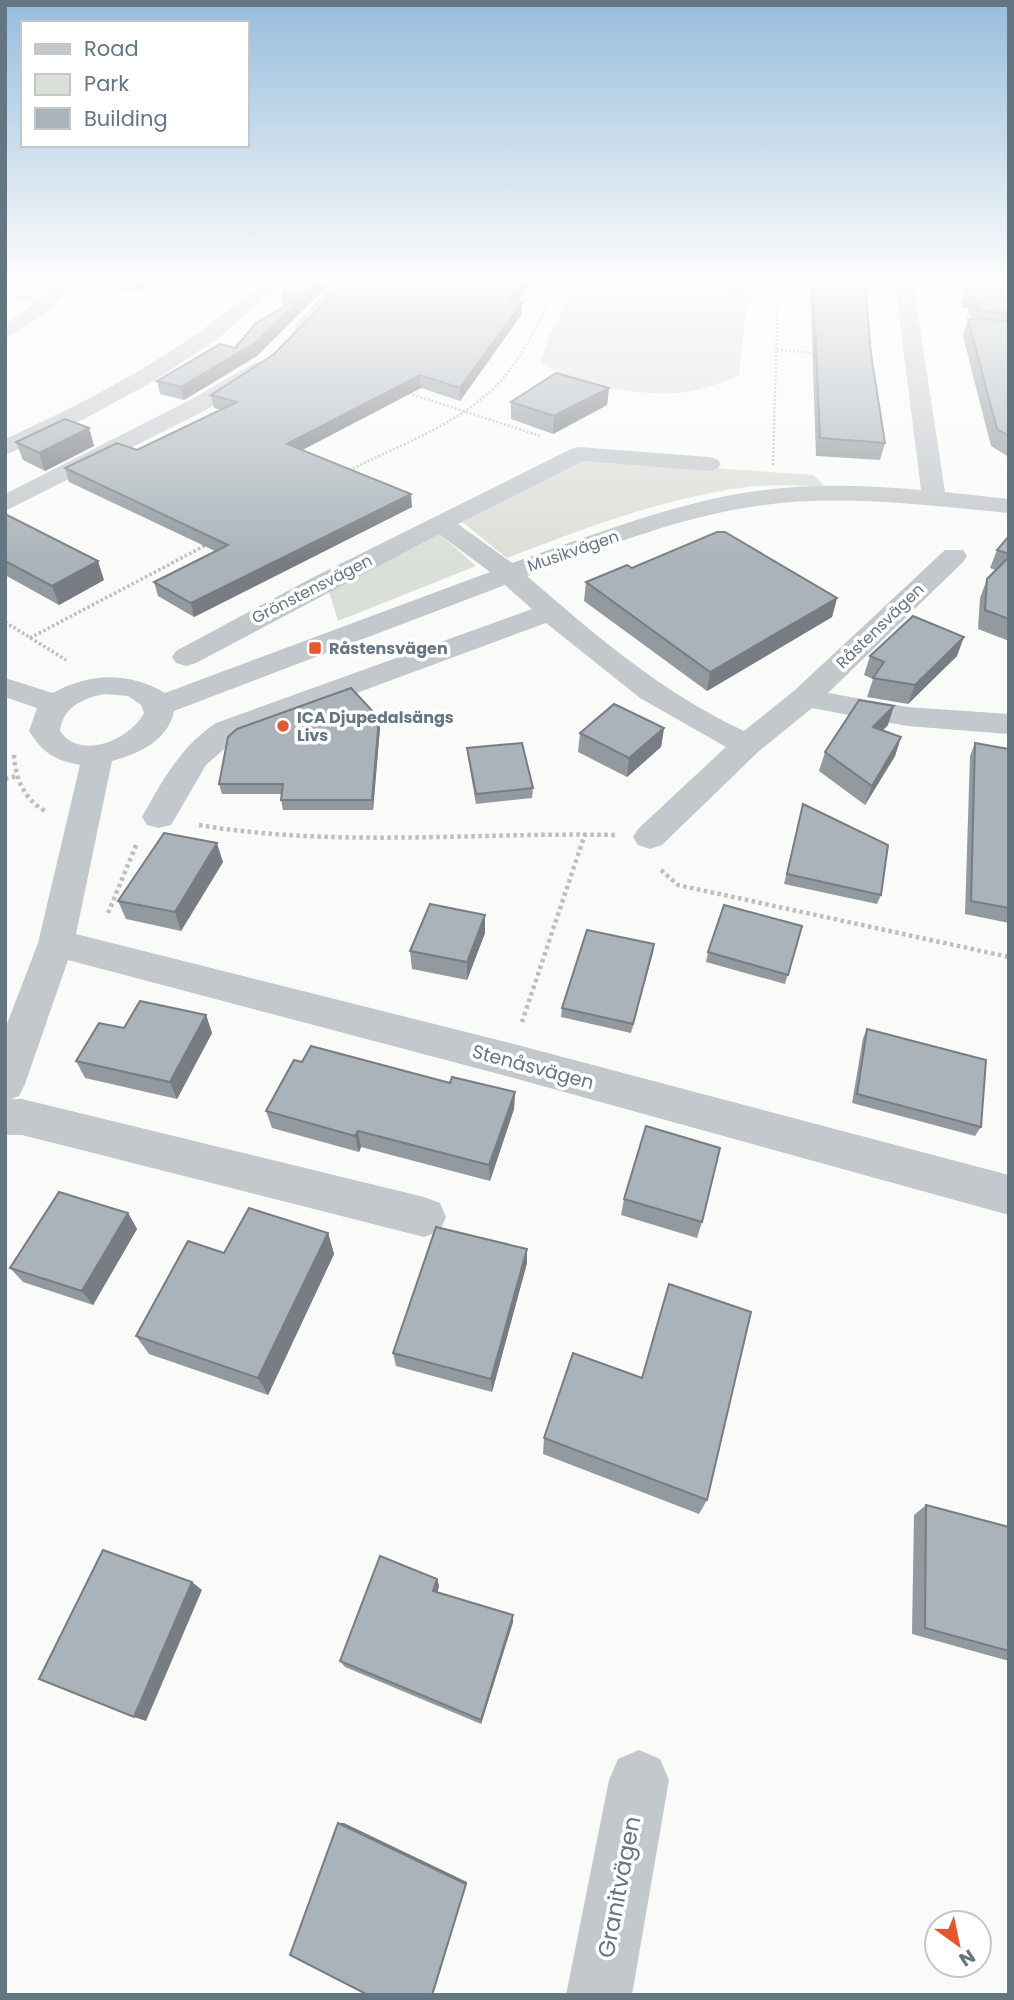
<svg xmlns="http://www.w3.org/2000/svg" width="1014" height="2000" font-family="Poppins,sans-serif">
<style>
.green{fill:#dadfd7}
.lines{fill:none;stroke-linecap:round;stroke-linejoin:round}
.path-far2{stroke:#bbbfc2;stroke-width:2.5;stroke-dasharray:2 2;stroke-linecap:butt}
.path-far1{stroke:#bbbfc2;stroke-width:3.5;stroke-dasharray:2.5 2.5;stroke-linecap:butt}
.path{stroke:#bbbfc2;stroke-width:4.5;stroke-dasharray:3.5 3.5;stroke-linecap:butt}
.minor{fill:#c3c8cc;fill-rule:evenodd}
.wall{fill:#929a9f}
.shaded-wall{fill:#777d82}
.building{fill:#aab3b9;stroke:#777d82;stroke-width:2}
.poi-dot{fill:#e4572e;stroke:#fff;stroke-width:2.5}
.labels{text-anchor:middle;dominant-baseline:central;stroke-width:7;stroke-linejoin:round;paint-order:stroke}
.far-street-label{font-size:16px;fill:#657683;stroke:#fff}
.far-poi-label{font-size:16px;font-weight:bold;fill:#657683;stroke:#fff;text-anchor:start}
.street-label{font-size:19px;fill:#657683;stroke:#fff}
.near-street-label{font-size:23px;fill:#657683;stroke:#fff}
</style>
<rect width="100%" height="100%" fill="#fafaf8"/>
<g class="green">
<path d="M 5,282 L 51,282 L 31,300 L 5,298 Z"/>
<path d="M 577,282 L 763,282 L 757,299 L 746,307 L 739,376 C 719,383 698,392 676,393 C 638,395 570,386 541,361 L 549,336 Z"/>
<path d="M 581,459 L 813,475 L 825,486 C 797,486 767,484 739,488 C 659,500 582,529 507,558 L 461,521 Z"/>
<path d="M 437,532 L 476,566 L 338,621 L 328,588 Z"/>
</g>
<g class="lines">
<g class="path-far2">
<path d="M 622,282 L 777,296"/>
<path d="M 514,298 L 548,301"/>
<path d="M 777,350 L 817,353"/>
<path d="M 405,392 L 540,436"/>
<path d="M 773,465 L 778,282"/>
<path d="M 346,472 C 400,444 471,421 509,371 C 530,344 543,311 560,282"/>
</g>
<g class="path-far1">
<path d="M 5,622 L 66,660"/>
<path d="M 30,638 L 208,544"/>
</g>
<g class="path">
<path d="M 14,755 C 15,778 24,799 45,811"/>
<path d="M 5,779 L 17,776"/>
<path d="M 199,825 C 337,848 476,832 615,835"/>
<path d="M 661,870 L 678,885 L 1009,957"/>
<path d="M 108,913 L 137,843"/>
<path d="M 522,1022 L 585,834"/>
</g>
<g class="minor">
<path d="M 56,282 L 76,282 L 45,314 L 5,339 L 5,324 L 31,306 Z"/>
<path d="M 262,282 L 282,282 L 220,337 L 154,381 L 84,419 L 5,455 L 5,439 C 98,397 186,350 262,282 Z"/>
<path d="M 335,282 L 354,282 L 311,331 L 297,331 L 294,327 L 297,323 Z"/>
<path d="M 895,282 L 913,282 L 945,492 L 1009,499 L 1009,513 C 923,505 835,493 750,507 C 673,519 600,549 527,576 C 595,635 661,692 744,731 L 795,690 L 945,550 L 963,550 L 967,556 L 963,562 L 828,693 L 907,707 L 1009,714 L 1009,734 L 907,726 L 812,708 L 758,752 L 662,845 L 650,849 L 638,845 L 633,837 L 638,829 L 726,747 L 640,698 L 546,623 L 238,737 L 206,765 L 171,825 L 159,828 L 147,825 L 142,817 C 162,781 181,746 216,723 L 532,609 L 505,585 L 174,711 C 168,741 138,754 112,761 L 76,934 L 510,1043 L 1009,1175 L 1009,1215 L 510,1077 L 68,960 L 25,1084 L 19,1096 L 11,1099 L 22,1099 L 424,1197 L 440,1203 L 446,1217 L 440,1231 L 424,1237 L 22,1135 L 5,1135 L 5,1029 L 38,943 L 80,765 C 54,760 43,753 29,731 L 37,708 L 5,697 L 5,678 L 53,693 C 90,672 130,672 165,693 L 490,572 L 439,534 L 196,663 L 186,666 L 176,663 L 172,657 L 176,651 L 310,579 L 571,449 L 579,447 L 709,457 L 717,459 L 721,464 L 717,469 L 709,471 L 583,461 L 458,524 L 512,563 C 590,536 667,505 749,492 C 806,483 864,485 921,490 ZM 105,694 L 128,696 L 141,705 L 144,713 C 130,740 80,761 60,731 C 63,707 83,698 105,694 Z"/>
<path d="M 256,362 L 263,364 L 266,368 L 263,372 L 206,410 L 5,511 L 5,494 L 190,400 Z"/>
<path d="M 639,1750 L 660,1759 L 669,1780 L 632,1995 L 566,1995 L 609,1780 L 618,1759 Z"/>
</g>
</g>
<g class="wall">
<path d="M 97,282 L 151,282 L 143,292 L 99,287 Z"/>
<path d="M 331,282 L 257,356 L 184,400 L 160,394 L 157,381 L 235,348 L 286,305 L 283,305 L 282,293 Z"/>
<path d="M 810,282 L 865,282 L 871,354 L 885,443 L 880,460 L 816,456 Z"/>
<path d="M 967,282 L 1009,282 L 1009,457 L 991,446 L 963,336 L 968,319 L 971,319 L 968,308 L 961,308 Z"/>
<path d="M 517,302 L 522,314 L 460,401 L 421,388 L 302,450 L 412,507 L 194,617 L 158,596 L 154,582 L 215,551 L 69,482 L 65,468 L 137,450 L 221,410 L 214,408 L 211,395 Z"/>
<path d="M 609,388 L 607,405 L 553,434 L 511,419 L 511,402 Z"/>
<path d="M 89,428 L 94,446 L 45,471 L 23,460 L 16,442 Z"/>
<path d="M 5,514 L 104,580 L 59,605 L 5,575 Z"/>
<path d="M 1009,536 L 1009,641 L 978,629 L 980,598 L 987,579 L 996,570 L 990,568 L 997,550 Z"/>
<path d="M 632,568 L 837,598 L 832,617 L 707,691 L 584,601 L 586,582 Z"/>
<path d="M 870,656 L 957,656 L 908,704 L 867,697 L 873,679 L 864,675 Z"/>
<path d="M 379,718 L 380,728 L 373,810 L 283,810 L 281,800 L 282,794 L 222,794 L 219,784 Z"/>
<path d="M 888,725 L 883,730 L 901,737 L 895,756 L 865,805 L 819,771 L 825,752 Z"/>
<path d="M 664,728 L 661,747 L 627,777 L 578,752 L 580,733 Z"/>
<path d="M 975,743 L 1009,749 L 1009,923 L 965,914 L 970,756 Z"/>
<path d="M 467,748 L 533,788 L 532,798 L 476,804 L 468,758 Z"/>
<path d="M 803,804 L 881,895 L 877,904 L 784,884 Z"/>
<path d="M 223,862 L 181,931 L 126,919 L 118,901 Z"/>
<path d="M 485,915 L 485,933 L 467,980 L 412,969 L 410,951 Z"/>
<path d="M 802,926 L 785,984 L 706,962 L 708,952 Z"/>
<path d="M 654,944 L 631,1033 L 561,1017 L 562,1008 Z"/>
<path d="M 206,1015 L 212,1033 L 177,1099 L 85,1078 L 76,1061 Z"/>
<path d="M 867,1029 L 981,1127 L 975,1136 L 852,1103 L 863,1038 Z"/>
<path d="M 302,1062 L 515,1092 L 514,1109 L 490,1181 L 361,1147 L 359,1152 L 272,1128 L 266,1111 Z"/>
<path d="M 624,1199 L 702,1222 L 697,1238 L 621,1215 Z"/>
<path d="M 128,1213 L 137,1229 L 93,1305 L 23,1282 L 10,1268 Z"/>
<path d="M 328,1233 L 334,1254 L 268,1395 L 149,1354 L 136,1336 L 224,1253 Z"/>
<path d="M 527,1249 L 527,1263 L 492,1392 L 396,1366 L 393,1353 Z"/>
<path d="M 544,1438 L 707,1500 L 699,1514 L 543,1454 Z"/>
<path d="M 926,1505 L 1009,1527 L 1009,1661 L 912,1634 L 914,1515 Z"/>
<path d="M 437,1579 L 439,1586 L 437,1593 L 513,1615 L 513,1622 L 481,1724 L 345,1667 L 340,1661 Z"/>
</g>
<g class="shaded-wall">
<path d="M 141,282 L 151,282 L 143,292 Z"/>
<path d="M 318,282 L 331,282 L 257,356 L 184,400 L 181,387 L 255,343 Z"/>
<path d="M 523,282 L 531,282 L 509,313 L 509,301 Z"/>
<path d="M 522,302 L 522,314 L 460,401 L 460,388 Z"/>
<path d="M 420,375 L 421,388 L 289,457 L 287,444 Z"/>
<path d="M 609,388 L 607,405 L 553,434 L 554,416 Z"/>
<path d="M 89,428 L 94,446 L 45,471 L 39,453 Z"/>
<path d="M 411,494 L 412,507 L 194,617 L 191,603 Z"/>
<path d="M 98,561 L 104,580 L 59,605 L 52,586 Z"/>
<path d="M 837,598 L 832,617 L 707,691 L 710,672 Z"/>
<path d="M 964,637 L 957,656 L 908,704 L 915,685 Z"/>
<path d="M 894,706 L 888,725 L 867,746 L 873,727 Z"/>
<path d="M 379,718 L 380,728 L 373,810 L 372,800 Z"/>
<path d="M 664,728 L 661,747 L 627,777 L 629,758 Z"/>
<path d="M 901,737 L 895,756 L 865,805 L 872,786 Z"/>
<path d="M 217,843 L 223,862 L 181,931 L 175,912 Z"/>
<path d="M 485,915 L 485,933 L 467,980 L 467,962 Z"/>
<path d="M 654,944 L 653,953 L 631,1033 L 633,1024 Z"/>
<path d="M 206,1015 L 212,1033 L 177,1099 L 170,1082 Z"/>
<path d="M 515,1092 L 514,1109 L 490,1181 L 489,1165 Z"/>
<path d="M 358,1131 L 361,1147 L 359,1152 L 355,1136 Z"/>
<path d="M 128,1213 L 137,1229 L 93,1305 L 82,1291 Z"/>
<path d="M 328,1233 L 334,1254 L 268,1395 L 258,1378 Z"/>
<path d="M 527,1249 L 527,1263 L 492,1392 L 491,1379 Z"/>
<path d="M 437,1579 L 439,1586 L 436,1599 L 433,1591 Z"/>
<path d="M 192,1582 L 202,1590 L 146,1721 L 134,1717 Z"/>
<path d="M 513,1615 L 513,1622 L 481,1724 L 481,1720 Z"/>
<path d="M 338,1823 L 344,1823 L 467,1882 L 433,1995 Z"/>
</g>
<g class="building">
<path d="M 291,282 L 318,282 L 255,343 L 181,387 L 157,381 L 220,344 L 235,348 L 256,323 L 304,295 L 282,293 Z"/>
<path d="M 345,282 L 523,282 L 509,301 L 522,302 L 460,388 L 420,375 L 287,444 L 411,494 L 191,603 L 154,582 L 228,545 L 65,468 L 117,443 L 137,450 L 237,402 L 211,395 L 273,355 Z"/>
<path d="M 813,282 L 865,282 L 871,354 L 885,443 L 820,438 Z"/>
<path d="M 968,282 L 1009,282 L 1009,313 L 979,311 L 972,292 L 966,292 Z"/>
<path d="M 968,319 L 1009,321 L 1009,436 L 997,429 Z"/>
<path d="M 556,373 L 609,388 L 554,416 L 511,402 Z"/>
<path d="M 65,419 L 89,428 L 39,453 L 16,442 Z"/>
<path d="M 5,514 L 98,561 L 52,586 L 5,561 Z"/>
<path d="M 717,532 L 725,532 L 837,598 L 710,672 L 586,582 L 627,565 L 632,568 Z"/>
<path d="M 1009,536 L 1009,554 L 997,550 Z"/>
<path d="M 1009,557 L 1009,619 L 985,610 L 987,579 Z"/>
<path d="M 913,616 L 964,637 L 915,685 L 873,678 L 884,662 L 870,656 Z"/>
<path d="M 351,688 L 379,718 L 372,800 L 281,800 L 283,784 L 219,784 L 228,737 L 237,729 Z"/>
<path d="M 859,700 L 894,706 L 873,727 L 901,737 L 872,786 L 825,752 Z"/>
<path d="M 614,704 L 664,728 L 629,758 L 580,733 Z"/>
<path d="M 522,743 L 533,788 L 476,794 L 467,748 Z"/>
<path d="M 975,743 L 1009,749 L 1009,908 L 971,901 Z"/>
<path d="M 803,804 L 888,845 L 881,895 L 787,874 Z"/>
<path d="M 164,833 L 217,843 L 175,912 L 118,901 Z"/>
<path d="M 430,904 L 485,915 L 467,962 L 410,951 Z"/>
<path d="M 724,905 L 802,926 L 788,975 L 708,952 Z"/>
<path d="M 587,930 L 654,944 L 633,1024 L 562,1008 Z"/>
<path d="M 140,1001 L 206,1015 L 170,1082 L 76,1061 L 99,1023 L 124,1028 Z"/>
<path d="M 867,1029 L 986,1060 L 981,1127 L 857,1094 Z"/>
<path d="M 311,1046 L 450,1083 L 452,1077 L 515,1092 L 489,1165 L 358,1131 L 355,1136 L 266,1111 L 294,1060 L 302,1062 Z"/>
<path d="M 646,1126 L 720,1148 L 702,1222 L 624,1199 Z"/>
<path d="M 59,1192 L 128,1213 L 82,1291 L 10,1268 Z"/>
<path d="M 249,1208 L 328,1233 L 258,1378 L 136,1336 L 188,1241 L 224,1253 Z"/>
<path d="M 436,1227 L 527,1249 L 491,1379 L 393,1353 Z"/>
<path d="M 669,1284 L 751,1312 L 707,1500 L 544,1438 L 573,1353 L 642,1378 Z"/>
<path d="M 926,1505 L 1009,1527 L 1009,1651 L 925,1628 Z"/>
<path d="M 103,1550 L 192,1582 L 134,1717 L 39,1679 Z"/>
<path d="M 380,1556 L 437,1579 L 433,1591 L 513,1615 L 481,1720 L 340,1661 Z"/>
<path d="M 338,1823 L 466,1884 L 432,1995 L 368,1995 L 290,1955 Z"/>
</g>
<linearGradient id="sky" x2="0" y2="1"><stop stop-color="#96bcdc"/><stop offset="0.5" stop-color="#fdfdfc"/><stop offset="1" stop-color="#fdfdfc" stop-opacity="0"/></linearGradient>
<rect width="1014" height="562" fill="url(#sky)"/>
<g class="poi-dot">
<rect x="308" y="641" width="14" height="14" rx="3.5"/>
<circle cx="283" cy="726" r="7"/>
</g>
<g class="labels">
<g class="far-street-label">
<text transform="translate(573 551) rotate(-19)">Musikvägen</text>
<text transform="translate(312 589) rotate(-27)">Grönstensvägen</text>
<text transform="translate(880 626) rotate(-44)">Råstensvägen</text>
</g>
<g class="far-poi-label">
<text x="329" y="648">Råstensvägen</text>
<text x="297" y="717">ICA Djupedalsängs<tspan x="297" dy="18">Livs</tspan></text>
</g>
<g class="street-label">
<text transform="translate(533 1067) rotate(15)">Stenåsvägen</text>
</g>
<g class="near-street-label">
<text transform="translate(619 1887) rotate(-79)">Granitvägen</text>
</g>
</g>
<rect width="1014" height="2000" fill="none" stroke="#657683" stroke-width="14"/>
<rect x="21" y="21" width="228" height="126" fill="#ffffff" stroke="#c1c8cd" stroke-width="2"/>
<rect x="35" y="44" width="35" height="10" fill="#c3c8cc" stroke="#c1c8cd" stroke-width="2"/>
<text x="84" y="56" font-size="21" fill="#657683">Road</text>
<rect x="35" y="74" width="35" height="21" fill="#dadfd7" stroke="#c1c8cd" stroke-width="2"/>
<text x="84" y="91" font-size="21" fill="#657683">Park</text>
<rect x="35" y="108" width="35" height="21" fill="#aab3b9" stroke="#c1c8cd" stroke-width="2"/>
<text x="84" y="126" font-size="21" fill="#657683">Building</text>
<g transform="translate(958 1944) rotate(147)"><circle r="33" fill="#ffffff" stroke="#c1c8cd" stroke-width="2"/>
<path d="M0-5L12 26L0 18L-12 26Z" fill="#e4572e"/>
<text y="-10" font-size="19" font-weight="bold" text-anchor="middle" fill="#657683">N</text>
</g>
</svg>
